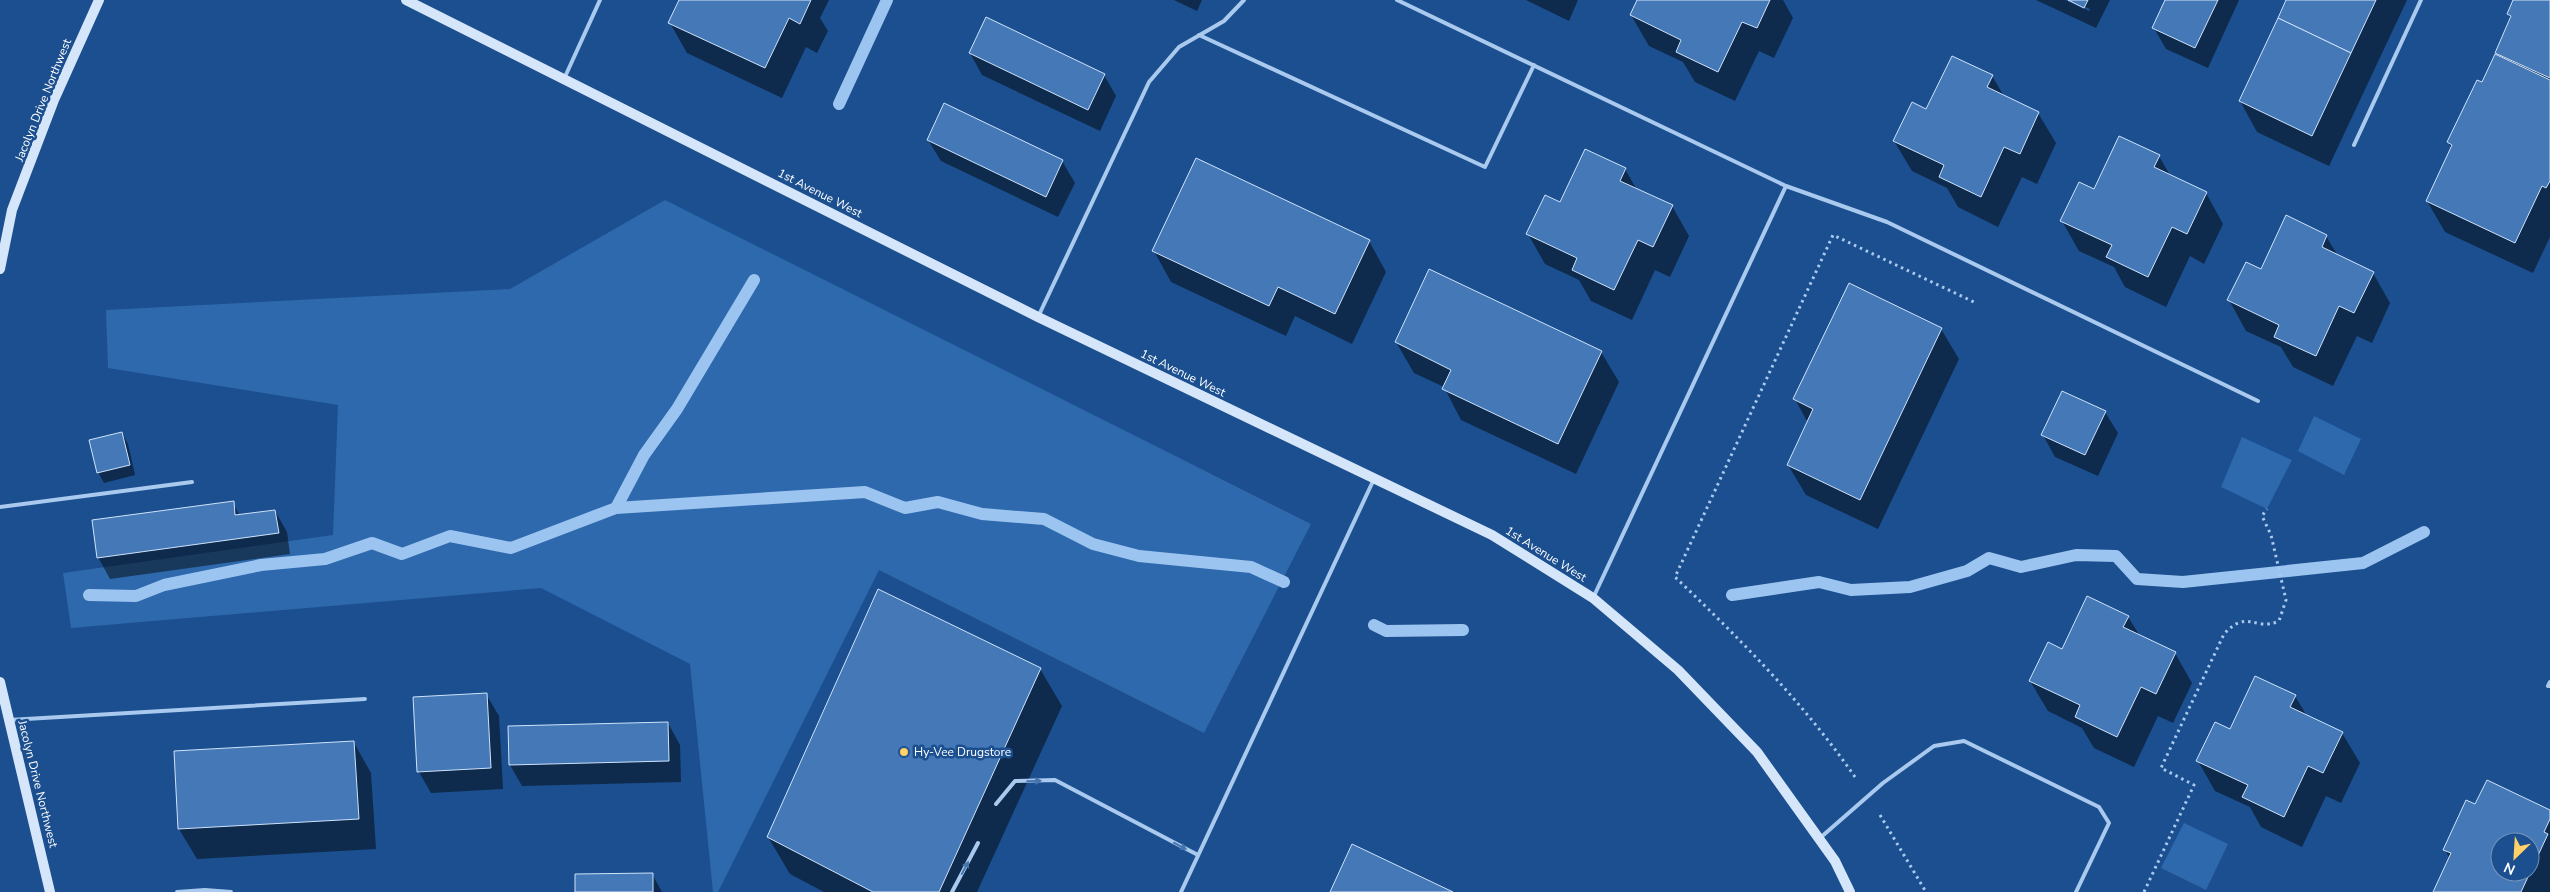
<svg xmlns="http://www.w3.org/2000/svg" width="2550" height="892" font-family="'Nunito Sans',sans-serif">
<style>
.green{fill:#2e69ad}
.shadow{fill:#0007;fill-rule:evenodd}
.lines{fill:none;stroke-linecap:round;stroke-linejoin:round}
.stream{stroke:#9cc4f0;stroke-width:12}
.building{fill:#4478b7;stroke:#cfe3fa;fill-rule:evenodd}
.path{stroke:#a9c9ee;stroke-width:3;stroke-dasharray:2.5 4;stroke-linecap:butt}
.lane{stroke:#a9c9ee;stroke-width:4}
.secondary{stroke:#d6e6fa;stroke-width:10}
.oneway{fill:#4674ac}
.poi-dot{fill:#ffd166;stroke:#1b4f8f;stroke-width:2}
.labels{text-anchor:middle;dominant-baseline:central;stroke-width:5;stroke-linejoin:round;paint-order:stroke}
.street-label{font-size:12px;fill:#fff;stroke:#1b4f8f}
.poi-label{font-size:12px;fill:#fff;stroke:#1b4f8f;text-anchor:start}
</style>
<rect width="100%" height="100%" fill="#1b4f8f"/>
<g class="green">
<path d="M 665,200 L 1311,524 L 1204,733 L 879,570 L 718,892 L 713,892 L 690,664 L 541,588 L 71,628 L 63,573 L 333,535 L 338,405 L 108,368 L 106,310 L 510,289 Z"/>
<path d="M 2314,416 L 2361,439 L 2344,475 L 2298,451 Z"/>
<path d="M 2242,437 L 2292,460 L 2267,509 L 2221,487 Z"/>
<path d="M 2184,823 L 2228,844 L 2206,890 L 2161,868 Z"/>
</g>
<g class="shadow">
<path d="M 681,0 L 829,0 L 820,18 L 828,31 L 817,53 L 806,47 L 782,98 L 687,53 L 670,23 Z"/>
<path d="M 1174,0 L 1202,0 L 1197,11 Z"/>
<path d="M 1526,0 L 1578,0 L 1569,21 Z"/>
<path d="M 1639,0 L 1783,0 L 1793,18 L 1774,58 L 1759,51 L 1735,101 L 1695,82 L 1683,62 L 1649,46 L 1631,15 Z"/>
<path d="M 2036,0 L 2065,0 L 2089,11 L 2090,9 L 2071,0 L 2110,0 L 2096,28 Z"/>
<path d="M 2166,0 L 2239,0 L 2208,68 L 2166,49 L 2154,28 Z"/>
<path d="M 2288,0 L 2407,0 L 2329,166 L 2257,132 L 2240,101 Z"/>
<path d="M 2515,0 L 2550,0 L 2550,237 L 2533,273 L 2445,232 L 2427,201 L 2452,149 L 2448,142 L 2482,84 L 2511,19 L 2508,14 Z"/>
<path d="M 970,53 L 1104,75 L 1116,96 L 1100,131 L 982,75 Z"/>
<path d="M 1992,76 L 2004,96 L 2038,113 L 2056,143 L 2037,184 L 2022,177 L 1998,227 L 1958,207 L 1947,188 L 1912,171 L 1894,141 L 1927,111 Z"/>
<path d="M 928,140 L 1062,161 L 1075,183 L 1058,217 L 941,161 Z"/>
<path d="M 2159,156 L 2171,177 L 2206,193 L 2223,224 L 2204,264 L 2190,256 L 2166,307 L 2125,287 L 2114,267 L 2079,251 L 2062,221 L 2094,191 Z"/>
<path d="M 1625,169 L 1637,190 L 1672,206 L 1689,236 L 1670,277 L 1655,270 L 1632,320 L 1591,301 L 1579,280 L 1545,264 L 1528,234 L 1560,204 Z"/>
<path d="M 2326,236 L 2338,256 L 2373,273 L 2390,303 L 2372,343 L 2357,336 L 2333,386 L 2293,367 L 2281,347 L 2246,331 L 2229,300 Z"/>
<path d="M 1369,241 L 1386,272 L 1352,344 L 1295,316 L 1286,336 L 1171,282 L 1154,251 Z"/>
<path d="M 1941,329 L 1959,359 L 1878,529 L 1806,495 L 1788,465 L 1808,423 L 1795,399 Z"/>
<path d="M 1396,342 L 1601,352 L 1619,382 L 1576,474 L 1461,420 L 1444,387 L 1414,373 Z"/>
<path d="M 2105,412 L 2118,433 L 2098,476 L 2055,457 L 2043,435 Z"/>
<path d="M 122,433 L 128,444 L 135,475 L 104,483 L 98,472 Z"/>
<path d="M 233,503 L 240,516 L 275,511 L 287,532 L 290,554 L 110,579 L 98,557 Z"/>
<path d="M 2128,617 L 2140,636 L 2175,653 L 2192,683 L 2173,723 L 2158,716 L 2134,767 L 2094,748 L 2082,728 L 2048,711 L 2030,681 L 2063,651 Z"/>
<path d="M 1040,669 L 1062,706 L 977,892 L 824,892 L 790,874 L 768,837 Z"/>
<path d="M 486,694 L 499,716 L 503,789 L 431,793 L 419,772 Z"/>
<path d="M 2295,696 L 2307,716 L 2342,733 L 2360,763 L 2341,803 L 2326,796 L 2302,847 L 2261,827 L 2250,807 L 2215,791 L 2198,761 L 2230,731 Z"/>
<path d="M 668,723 L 680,745 L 681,782 L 522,786 L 510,765 Z"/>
<path d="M 354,743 L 371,773 L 376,849 L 197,859 L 179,829 Z"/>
<path d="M 2476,806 L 2550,811 L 2550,892 L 2435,892 L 2450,859 L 2445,850 ZM 2500,842 L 2530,842 L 2530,872 L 2500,872 Z"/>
<path d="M 652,874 L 662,892 L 577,892 Z"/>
</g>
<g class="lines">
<g class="stream">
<path d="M 839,104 L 887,0"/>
<path d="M 616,508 L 644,455 L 677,409 L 754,280"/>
<path d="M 89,595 L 136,596 L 164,585 L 261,565 L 325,559 L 372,543 L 402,554 L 450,536 L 511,548 L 616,508 L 865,492 L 905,508 L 938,502 L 982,514 L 1044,519 L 1093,544 L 1139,556 L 1251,567 L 1284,582"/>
<path d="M 1732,595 L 1819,582 L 1851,590 L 1910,587 L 1967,571 L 1989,558 L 2021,567 L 2076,555 L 2116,556 L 2137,579 L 2183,582 L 2363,563 L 2424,532"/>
<path d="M 1374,625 L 1386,631 L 1463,630"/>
</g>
</g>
<g class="building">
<path d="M 679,0 L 811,0 L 800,24 L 789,18 L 765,68 L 668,23 Z"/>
<path d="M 1637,0 L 1770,0 L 1757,28 L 1742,22 L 1718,72 L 1676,52 L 1681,40 L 1630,15 Z"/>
<path d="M 2068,0 L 2088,0 L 2084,8 Z"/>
<path d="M 2165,0 L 2218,0 L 2195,48 L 2152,28 Z"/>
<path d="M 2286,0 L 2376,0 L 2351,53 L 2278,18 Z"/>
<path d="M 2513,0 L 2550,0 L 2550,78 L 2495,53 L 2511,16 L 2507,14 Z"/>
<path d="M 986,17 L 1105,74 L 1088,110 L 969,53 Z"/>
<path d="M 2278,18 L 2351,53 L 2312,136 L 2239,101 Z"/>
<path d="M 2495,54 L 2550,80 L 2550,181 L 2546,188 L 2542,186 L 2515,243 L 2426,201 L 2452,145 L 2447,142 L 2477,80 L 2482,82 Z"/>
<path d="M 1952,56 L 1993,75 L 1987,87 L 2039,112 L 2020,154 L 2004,147 L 1981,197 L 1939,177 L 1944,165 L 1893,141 L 1912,102 L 1926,109 Z"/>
<path d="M 944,103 L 1063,160 L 1046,197 L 927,140 Z"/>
<path d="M 2119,136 L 2160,155 L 2154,167 L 2207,192 L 2187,234 L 2172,227 L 2148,277 L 2106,257 L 2112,245 L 2060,221 L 2079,182 L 2094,189 Z"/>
<path d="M 1585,149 L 1626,168 L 1620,181 L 1673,205 L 1653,247 L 1638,240 L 1614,290 L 1572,270 L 1577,258 L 1526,234 L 1545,195 L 1560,202 Z"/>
<path d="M 1196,158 L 1370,240 L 1335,314 L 1278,287 L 1269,306 L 1152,251 Z"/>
<path d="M 2286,215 L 2327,235 L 2322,247 L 2374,272 L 2354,313 L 2339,306 L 2316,356 L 2274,337 L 2279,325 L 2227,300 L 2246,262 L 2261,269 Z"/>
<path d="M 1429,269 L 1602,351 L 1558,444 L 1442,389 L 1451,370 L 1395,342 Z"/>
<path d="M 1849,283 L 1942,328 L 1860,500 L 1787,465 L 1813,409 L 1793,399 Z"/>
<path d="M 2062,391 L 2106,411 L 2085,455 L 2041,435 Z"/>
<path d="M 122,432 L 130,465 L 97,473 L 89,440 Z"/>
<path d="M 234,501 L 235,515 L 275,510 L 279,533 L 97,558 L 92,520 Z"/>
<path d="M 878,589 L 1041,668 L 939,892 L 873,892 L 767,837 Z"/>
<path d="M 2087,596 L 2129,616 L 2123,627 L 2176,652 L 2156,694 L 2141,687 L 2117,737 L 2075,717 L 2080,705 L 2029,681 L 2048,642 L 2062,649 Z"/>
<path d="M 2255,676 L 2296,695 L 2290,707 L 2343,732 L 2323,773 L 2308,766 L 2284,817 L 2242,797 L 2248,785 L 2196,761 L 2215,722 L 2230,729 Z"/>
<path d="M 487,693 L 491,768 L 417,772 L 413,697 Z"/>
<path d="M 668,722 L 669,761 L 509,765 L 508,726 Z"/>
<path d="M 354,741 L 359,819 L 178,829 L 174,751 Z"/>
<path d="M 2487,780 L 2550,810 L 2550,819 L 2544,832 L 2548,834 L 2521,892 L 2433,892 L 2451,853 L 2443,850 L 2466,800 L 2475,804 ZM 2500,842 L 2530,842 L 2530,872 L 2500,872 Z"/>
<path d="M 1352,844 L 1453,892 L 1330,892 Z"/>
<path d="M 653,873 L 653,892 L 575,892 L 575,874 Z"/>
</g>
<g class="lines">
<g class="path">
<path d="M 1855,777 C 1803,702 1740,639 1675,577 L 1833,235 L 1976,303"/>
<path d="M 1880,815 L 1926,892"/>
<path d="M 2144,892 L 2194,785 L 2161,768 L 2224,634 C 2248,608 2254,632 2279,621 L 2286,600 L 2271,535 L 2262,516 L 2267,509"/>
</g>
<g class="lane">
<path d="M 1397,0 L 1786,186 L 1887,222 L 2258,401"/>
<path d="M 1199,35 L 1485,167 L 1534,65"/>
<path d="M 564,79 L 600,0"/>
<path d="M 2354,145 L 2421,0"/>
<path d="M 1038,317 L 1149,82 L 1179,47 L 1224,21 L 1244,0"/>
<path d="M 0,507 L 192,482"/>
<path d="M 1594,596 L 1786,186"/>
<path d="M 2550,682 L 2548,686 L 2550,686"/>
<path d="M 9,720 L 365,699"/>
<path d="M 996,804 L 1015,781 L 1055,780 L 1198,855"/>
<path d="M 1820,838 L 1883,783 L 1934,746 L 1964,741 L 2099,807 L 2109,823 L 2076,892"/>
<path d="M 177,892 L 205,890 L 231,892"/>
<path d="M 952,892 L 978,843"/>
<path d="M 1181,892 L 1374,479"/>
</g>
<g class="secondary">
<path d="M 406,0 L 1038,317 L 1492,535 L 1593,598 L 1678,670 L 1757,752 L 1835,861 L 1850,892"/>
<path d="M 0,269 L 12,210 L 54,100 L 99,0"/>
<path d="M 0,682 L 50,892"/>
</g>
</g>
<defs><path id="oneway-solid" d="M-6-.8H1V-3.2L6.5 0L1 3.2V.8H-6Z" transform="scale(1.25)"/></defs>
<g class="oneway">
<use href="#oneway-solid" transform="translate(1034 781) rotate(-2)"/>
<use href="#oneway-solid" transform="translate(1180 846) rotate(28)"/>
<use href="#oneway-solid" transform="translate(965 868) rotate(-62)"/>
</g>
<circle class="poi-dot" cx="904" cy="752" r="5"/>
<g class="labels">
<g class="street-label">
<text transform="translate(43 100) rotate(-68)">Jacolyn Drive Northwest</text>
<text transform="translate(820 193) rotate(27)">1st Avenue West</text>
<text transform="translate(1183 373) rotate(26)">1st Avenue West</text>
<text transform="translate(1546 554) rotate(32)">1st Avenue West</text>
<text transform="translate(38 784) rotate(76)">Jacolyn Drive Northwest</text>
</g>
<g class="poi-label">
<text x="914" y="752">Hy-Vee Drugstore</text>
</g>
</g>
<g transform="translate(2515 857) rotate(205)"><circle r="24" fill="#1b4f8f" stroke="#7695bc"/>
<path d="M0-4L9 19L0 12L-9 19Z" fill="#ffd166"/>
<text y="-8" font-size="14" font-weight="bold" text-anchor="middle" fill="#ffffff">N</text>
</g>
</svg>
